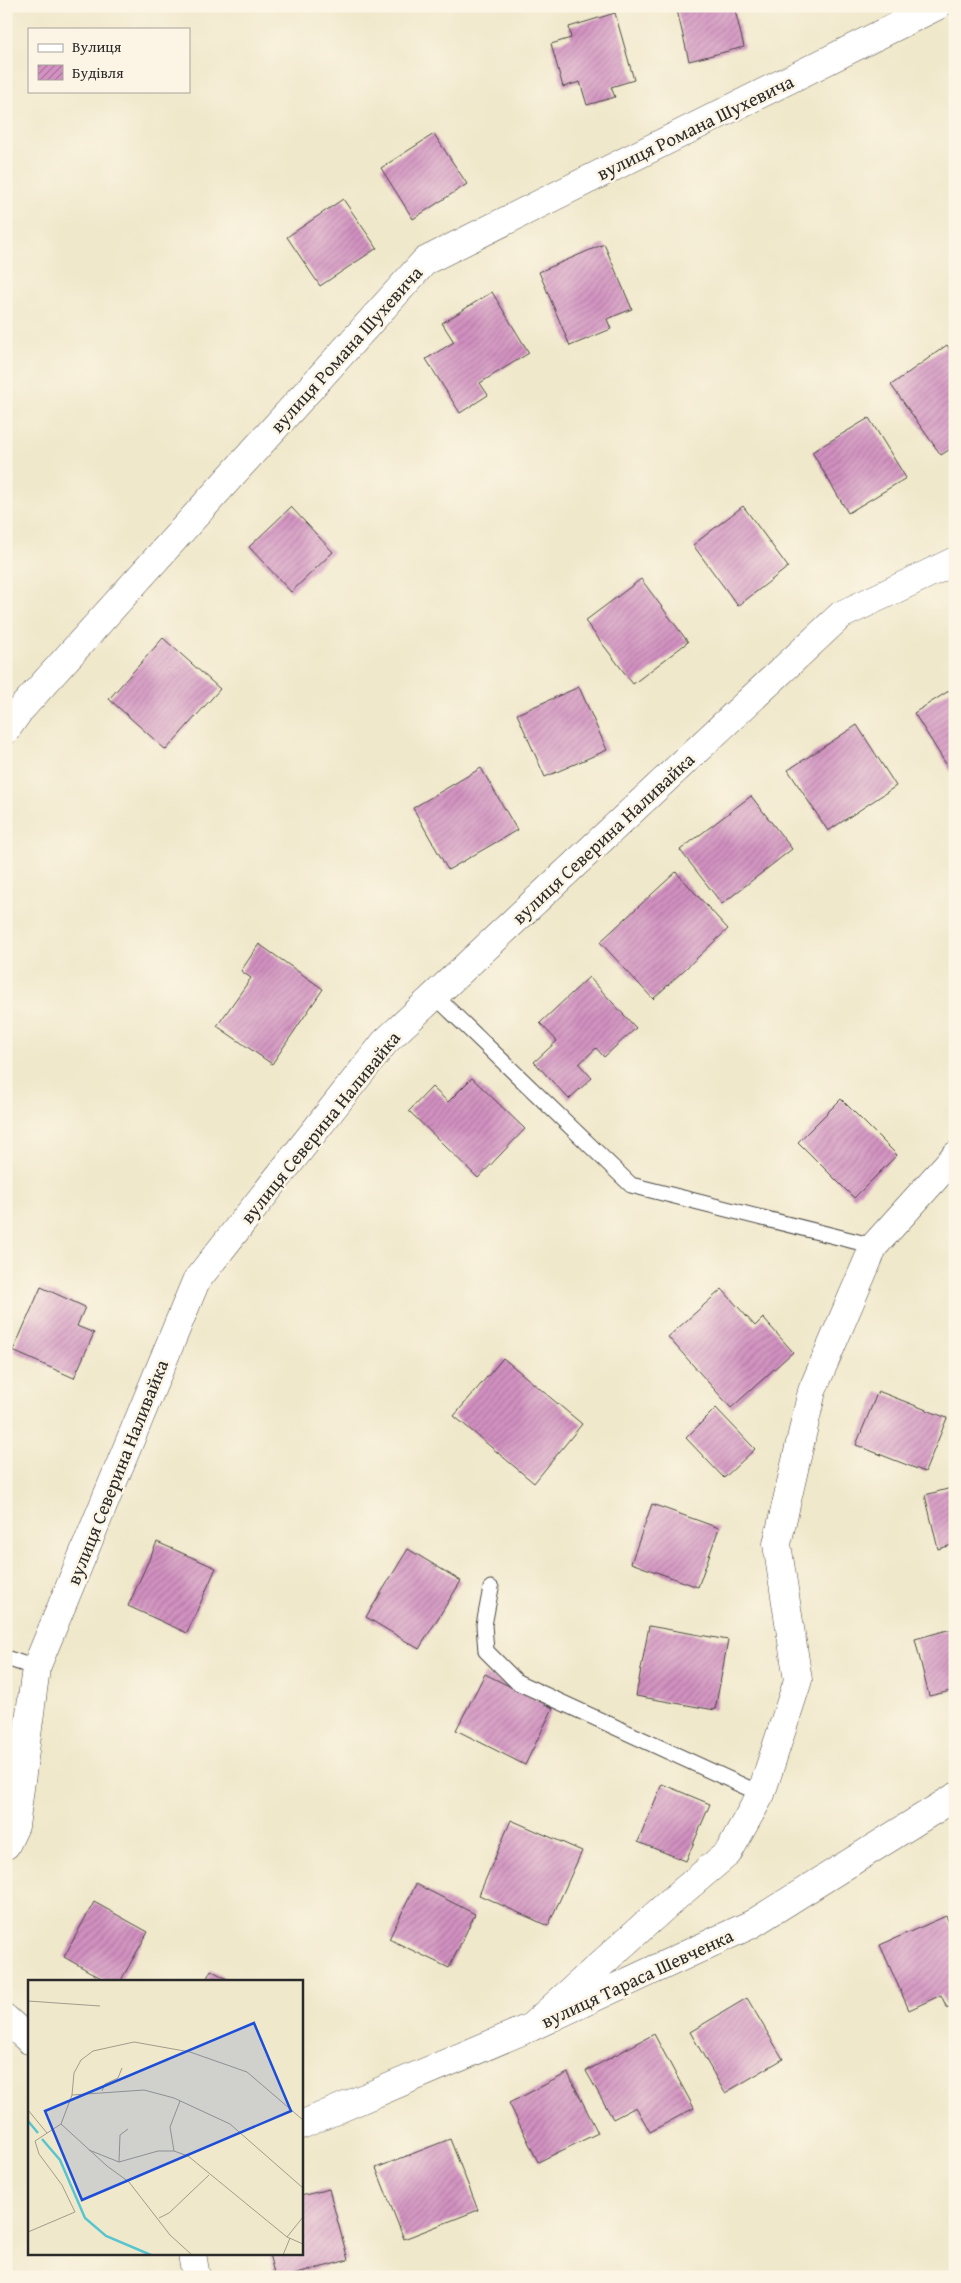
<svg xmlns="http://www.w3.org/2000/svg" width="961" height="2283" font-family="'Gentium Book Plus',serif">
<style>
.building{fill:url(#building-hatch)}
.lines{fill:none;stroke-linecap:round;stroke-linejoin:round}
.lane-casing{stroke:#494743;stroke-width:17}
.street-casing{stroke:#494743;stroke-width:29}
.lane{stroke:#fff;stroke-width:15}
.street{stroke:#fff;stroke-width:28}
.labels{text-anchor:middle;dominant-baseline:central;stroke-width:5;stroke-linejoin:round;paint-order:stroke}
.street-label{font-size:19px;fill:#2b2b2b;stroke:#fcf5e5}
.inset-river{fill:none;stroke:#59c5d1;stroke-width:2.5}
.inset-road{fill:none;stroke:#a19c8b;stroke-width:1}
.view{fill:#1d4ed8;fill-opacity:0.15;stroke:#1d4ed8;stroke-width:2.5}
.inset-edge{fill:none;stroke:#2b2b2b;stroke-width:2.5}
</style>
<defs>
<pattern id="building-hatch" width="6" height="6" patternUnits="userSpaceOnUse" patternTransform="scale(1.25)"><rect width="6" height="6" fill="#d291c1"/><path d="M-1 1l2-2M0 6l6-6M5 7l2-2" fill="none" stroke="#ab779d"/></pattern>
</defs>
<rect width="100%" height="100%" fill="#fcf5e5"/>
<filter id="ink" filterUnits="userSpaceOnUse"><feTurbulence type="fractalNoise" baseFrequency=".02" numOctaves="2"/><feDisplacementMap in="SourceGraphic" scale="10" xChannelSelector="R" yChannelSelector="G"/><feConvolveMatrix kernelMatrix="1 2 1 2 8 2 1 2 1" color-interpolation-filters="sRGB"/></filter>
<filter id="wash" filterUnits="userSpaceOnUse"><feTurbulence type="fractalNoise" baseFrequency=".0096" numOctaves="4" result="noise"/><feDisplacementMap in="SourceGraphic" scale="20" xChannelSelector="R" yChannelSelector="G"/><feGaussianBlur stdDeviation="1.12" result="paint"/><feColorMatrix in="noise" values="0 0 0 0 0 0 0 0 0 0 0 0 0 0 0 0 0 1.4 0 .05"/><feComposite in="paint" operator="in"/></filter>
<g filter="url(#wash)">
<rect width="100%" height="100%" fill="#f0e8cb"/>
<g id="blocks">
<g class="building">
<path d="M 676,6 L 734,6 L 744,47 L 689,61 Z"/>
<path d="M 615,13 L 634,80 L 611,87 L 615,97 L 587,105 L 580,82 L 563,87 L 551,44 L 571,38 L 569,27 Z"/>
<path d="M 434,134 L 467,184 L 413,219 L 381,168 Z"/>
<path d="M 343,199 L 377,248 L 320,286 L 287,237 Z"/>
<path d="M 604,244 L 632,309 L 607,319 L 611,329 L 570,346 L 539,272 Z"/>
<path d="M 492,292 L 529,353 L 480,383 L 488,395 L 460,413 L 426,359 L 454,342 L 442,323 Z"/>
<path d="M 947,345 L 955,357 L 955,446 L 941,455 L 891,385 Z"/>
<path d="M 869,418 L 906,478 L 848,513 L 812,452 Z"/>
<path d="M 743,506 L 788,567 L 738,606 L 693,545 Z"/>
<path d="M 291,507 L 333,552 L 291,592 L 249,547 Z"/>
<path d="M 641,579 L 688,642 L 633,684 L 585,621 Z"/>
<path d="M 163,638 L 220,689 L 166,750 L 109,699 Z"/>
<path d="M 579,687 L 607,750 L 545,777 L 517,714 Z"/>
<path d="M 955,687 L 955,770 L 951,772 L 914,713 Z"/>
<path d="M 857,725 L 896,786 L 828,831 L 788,770 Z"/>
<path d="M 481,768 L 517,830 L 448,870 L 413,808 Z"/>
<path d="M 751,796 L 792,849 L 722,904 L 680,850 Z"/>
<path d="M 676,872 L 728,929 L 653,999 L 600,942 Z"/>
<path d="M 259,944 L 323,989 L 272,1064 L 217,1026 L 251,978 L 241,971 Z"/>
<path d="M 589,977 L 636,1028 L 604,1057 L 596,1048 L 579,1064 L 592,1078 L 569,1099 L 534,1062 L 557,1041 L 540,1023 Z"/>
<path d="M 472,1078 L 525,1129 L 478,1178 L 409,1111 L 432,1087 L 448,1102 Z"/>
<path d="M 841,1099 L 897,1155 L 854,1198 L 798,1142 Z"/>
<path d="M 41,1287 L 85,1307 L 77,1326 L 94,1333 L 74,1378 L 13,1351 Z"/>
<path d="M 722,1289 L 755,1326 L 763,1318 L 793,1352 L 731,1408 L 668,1337 Z"/>
<path d="M 503,1358 L 582,1424 L 534,1483 L 454,1416 Z"/>
<path d="M 878,1391 L 947,1418 L 925,1472 L 856,1445 Z"/>
<path d="M 716,1408 L 755,1449 L 724,1478 L 686,1438 Z"/>
<path d="M 955,1487 L 955,1544 L 938,1549 L 925,1495 Z"/>
<path d="M 652,1504 L 719,1528 L 698,1587 L 631,1563 Z"/>
<path d="M 157,1542 L 216,1568 L 187,1633 L 128,1606 Z"/>
<path d="M 408,1549 L 461,1581 L 419,1649 L 366,1617 Z"/>
<path d="M 649,1626 L 728,1640 L 715,1710 L 636,1696 Z"/>
<path d="M 955,1628 L 955,1690 L 929,1696 L 915,1639 Z"/>
<path d="M 485,1674 L 553,1708 L 525,1765 L 456,1730 Z"/>
<path d="M 662,1784 L 710,1804 L 686,1861 L 638,1842 Z"/>
<path d="M 511,1820 L 582,1851 L 548,1926 L 479,1895 Z"/>
<path d="M 416,1884 L 475,1914 L 449,1968 L 389,1939 Z"/>
<path d="M 94,1902 L 148,1932 L 120,1982 L 108,1982 L 64,1957 Z"/>
<path d="M 946,1916 L 955,1935 L 955,2004 L 947,2008 L 941,1995 L 909,2010 L 880,1945 Z"/>
<path d="M 211,1970 L 232,1982 L 205,1982 Z"/>
<path d="M 747,1998 L 783,2059 L 725,2093 L 690,2032 Z"/>
<path d="M 654,2034 L 694,2108 L 650,2132 L 636,2107 L 613,2119 L 586,2071 Z"/>
<path d="M 568,2073 L 598,2133 L 538,2162 L 509,2103 Z"/>
<path d="M 450,2139 L 478,2210 L 404,2239 L 376,2168 Z"/>
<path d="M 329,2189 L 348,2260 L 286,2277 L 275,2277 L 269,2254 L 301,2254 L 301,2196 Z"/>
</g>
</g>
</g>
<g filter="url(#ink)">
<use href="#blocks" fill-opacity="0" stroke="#494743" stroke-width="1"/>
<g class="lines">
<g class="lane-casing">
<g id="lane">
<path d="M 435,996 L 631,1185 L 874,1246"/>
<path d="M 491,1588 L 484,1625 L 486,1651 L 517,1682 L 761,1794"/>
<path d="M 6,1658 L 36,1668"/>
</g>
</g>
<g class="street-casing">
<g id="street">
<path d="M 6,730 L 20,710 L 425,261 L 937,6"/>
<path d="M 6,1845 L 15,1826 L 36,1668 L 196,1281 L 385,1042 L 841,615 L 955,561"/>
<path d="M 6,2019 L 29,2040"/>
<path d="M 531,2027 L 670,1902 L 728,1853 L 761,1794 L 798,1680 L 777,1544 L 812,1391 L 874,1246 L 955,1156"/>
<path d="M 301,2125 L 531,2027 L 752,1924 L 955,1797"/>
<path d="M 192,2254 L 196,2277"/>
</g>
</g>
<use href="#lane" class="lane"/>
<use href="#street" class="street"/>
</g>
</g>
<g class="labels">
<g class="street-label">
<text transform="translate(695 127) rotate(-26)">вулиця Романа Шухевича</text>
<text transform="translate(346 349) rotate(-48)">вулиця Романа Шухевича</text>
<text transform="translate(603 838) rotate(-43)">вулиця Северина Наливайка</text>
<text transform="translate(320 1127) rotate(-51)">вулиця Северина Наливайка</text>
<text transform="translate(117 1472) rotate(-68)">вулиця Северина Наливайка</text>
<text transform="translate(637 1978) rotate(-25)">вулиця Тараса Шевченка</text>
</g>
</g>
<g transform="translate(28 1980)">
<rect width="275" height="275" fill="#f0e8cb"/>
<path class="inset-river" d="M 0,141 L 10,153M 14,159 L 32,180 L 57,238 L 78,256 L 123,275"/>
<path class="inset-road" d="M 0,21 L 72,26M 74,111 L 77,104 L 90,98 L 94,88M 44,115 L 116,110 L 146,118 L 202,144 L 275,208M 0,130 L 19,153M 33,144 L 44,115 L 46,93 L 53,80 L 65,71 L 106,62 L 162,72 L 219,92 L 275,140M 33,144 L 79,186 L 101,202 L 142,255 L 164,275M 7,161 L 33,144M 61,170 L 91,182 L 130,171 L 146,171 L 160,176 L 259,257 L 275,264M 146,171 L 142,147 L 152,121M 91,182 L 92,155 L 100,149M 131,238 L 141,233 L 181,195M 0,252 L 47,232 L 34,205 L 11,174 L 7,161M 259,257 L 275,237M 255,275 L 262,258"/>
<path class="view" d="M 226,43 L 263,131 L 54,220 L 17,131 Z"/>
<rect width="275" height="275" class="inset-edge"/>
</g>
<rect width="961" height="2283" fill="none" stroke="#fcf5e5" stroke-width="25"/>
<rect x="28" y="28" width="162" height="65" fill="#fcf5e5" stroke="#a8a49b"/>
<rect x="38" y="44" width="25" height="8" fill="#ffffff" stroke="#a8a49b"/>
<text x="72" y="52" font-size="15" fill="#2b2b2b">Вулиця</text>
<rect x="38" y="65" width="25" height="15" fill="url(#building-hatch)" stroke="#a8a49b"/>
<text x="72" y="78" font-size="15" fill="#2b2b2b">Будівля</text>
</svg>
